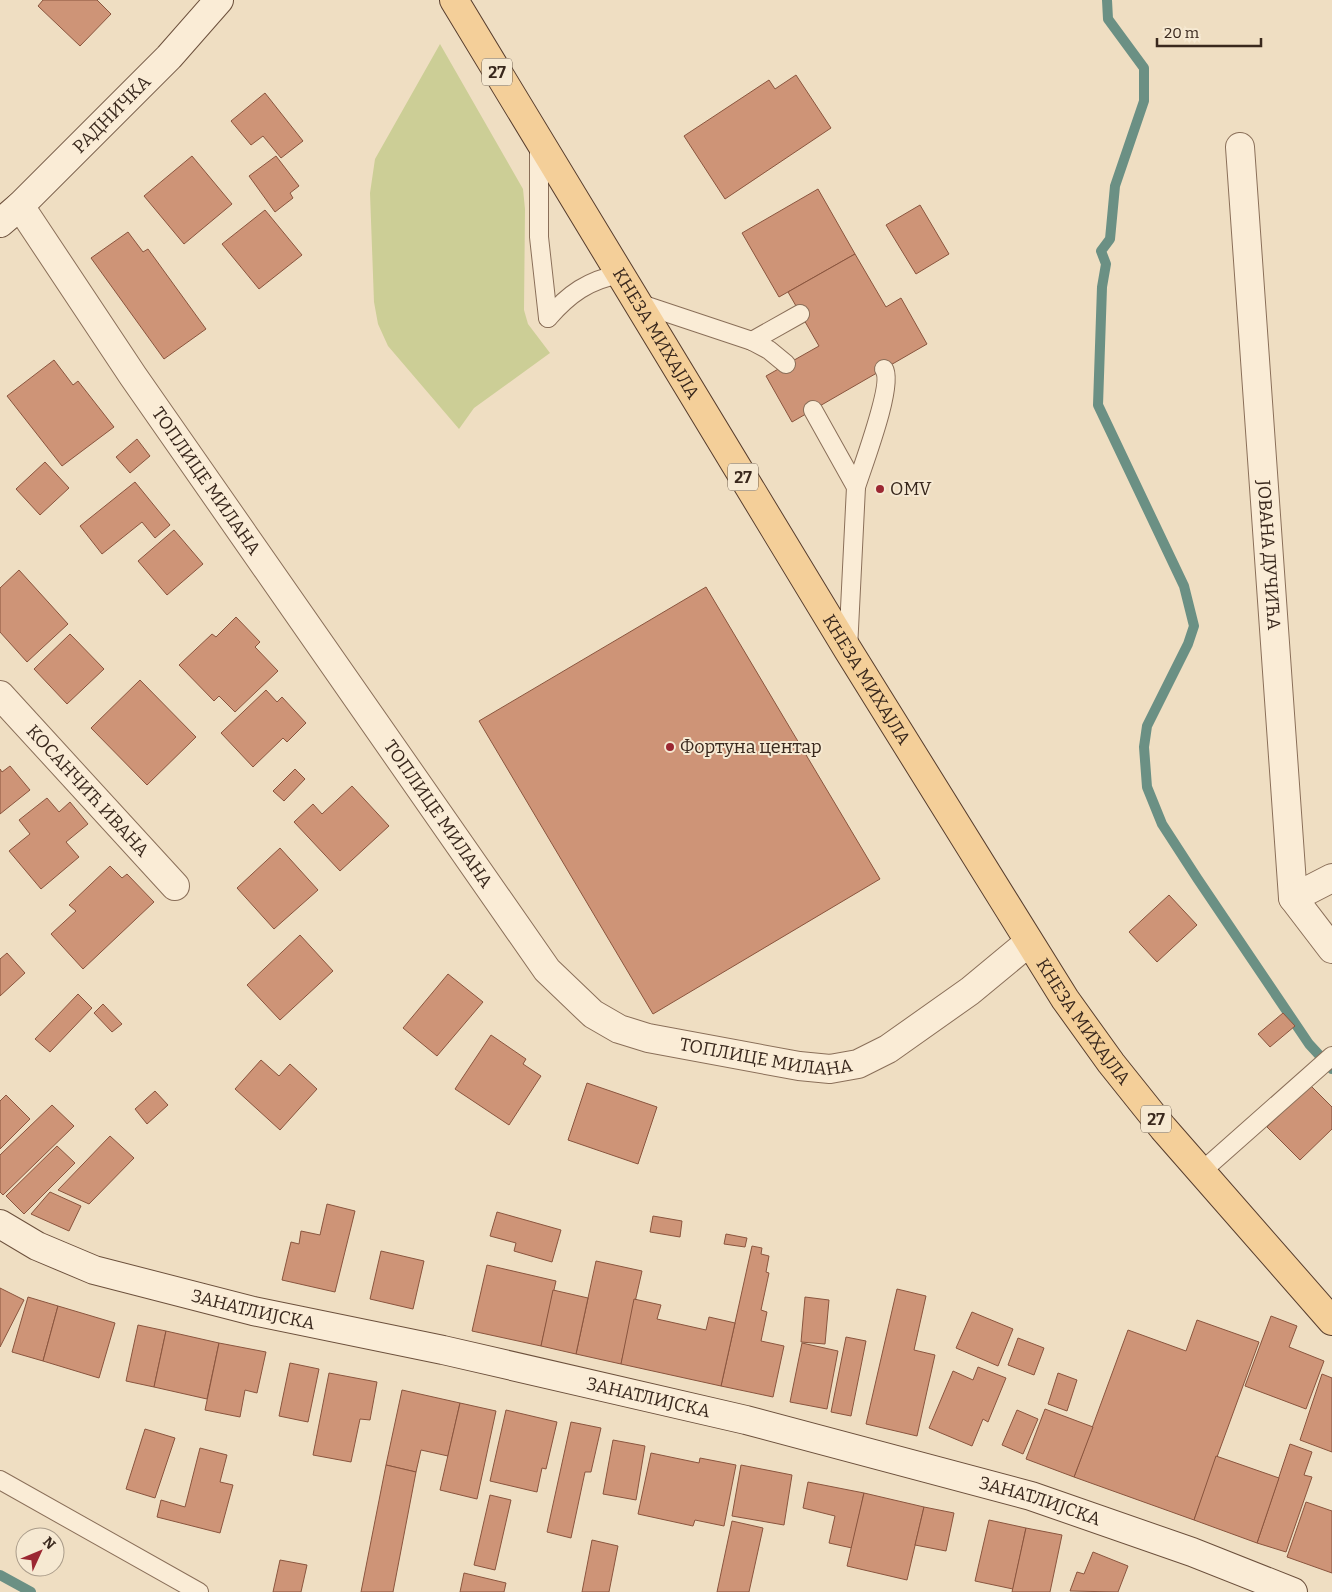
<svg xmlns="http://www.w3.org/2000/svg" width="1332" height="1592" font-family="Bitter,serif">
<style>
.green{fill:#ccce96}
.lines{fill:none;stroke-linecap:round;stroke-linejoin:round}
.stream{stroke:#6b9084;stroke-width:10}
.building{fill:#ce9477;stroke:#8a553e}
.lane-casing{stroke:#8a6f59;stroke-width:20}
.street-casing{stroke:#8a6f59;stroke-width:30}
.secondary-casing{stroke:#6c503c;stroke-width:30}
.primary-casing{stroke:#573d2d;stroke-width:30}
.lane{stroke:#faecd6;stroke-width:18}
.street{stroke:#faecd6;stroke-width:28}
.secondary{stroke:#faecd6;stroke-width:28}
.primary{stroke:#f4cf99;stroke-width:28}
.poi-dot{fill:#9b2732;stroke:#f6e9d2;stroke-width:2}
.labels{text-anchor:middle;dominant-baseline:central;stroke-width:4;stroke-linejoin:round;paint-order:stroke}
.shield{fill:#f6e9d2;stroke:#726253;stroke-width:1}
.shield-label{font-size:16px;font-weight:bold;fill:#39281d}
.street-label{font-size:18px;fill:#39281d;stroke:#f6e9d2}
.poi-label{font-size:18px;fill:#39281d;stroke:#f6e9d2;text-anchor:start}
</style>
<rect width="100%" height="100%" fill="#efdec2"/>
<path class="green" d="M 440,44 L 523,189 L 525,209 L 524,310 L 528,324 L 550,353 L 474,408 L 459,429 L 388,346 L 378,324 L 374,302 L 370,193 L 375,159 Z"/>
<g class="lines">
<g class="stream">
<path d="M 1107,0 L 1108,19 L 1144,68 L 1144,101 L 1115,186 L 1110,239 L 1101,251 L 1106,264 L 1102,287 L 1098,405 L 1184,586 L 1194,626 L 1188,644 L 1147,726 L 1144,747 L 1147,787 L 1162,824 L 1197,878 L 1309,1044 L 1332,1069"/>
<path d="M 0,1575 L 31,1592"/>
</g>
</g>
<g class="building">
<path d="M 43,0 L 97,0 L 111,14 L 80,46 L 38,6 Z"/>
<path d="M 796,75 L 831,128 L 725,199 L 684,136 L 769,80 L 775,89 Z"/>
<path d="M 265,93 L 303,141 L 281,158 L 263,136 L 251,145 L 231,121 Z"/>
<path d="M 192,156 L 232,204 L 184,244 L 144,196 Z"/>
<path d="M 276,156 L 299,186 L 290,193 L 293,198 L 275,212 L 249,176 Z"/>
<path d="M 818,189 L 855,254 L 779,297 L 742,233 Z"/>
<path d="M 920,205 L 949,254 L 916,274 L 886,225 Z"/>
<path d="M 265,210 L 302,255 L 259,289 L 222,244 Z"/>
<path d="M 128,232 L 143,252 L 148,249 L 206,329 L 164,359 L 91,258 Z"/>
<path d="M 855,254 L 886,307 L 901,298 L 927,344 L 792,422 L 766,376 L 819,346 L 788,292 Z"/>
<path d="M 54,360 L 73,385 L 78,381 L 114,427 L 62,466 L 7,396 Z"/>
<path d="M 137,439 L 150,456 L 130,473 L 116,457 Z"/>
<path d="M 45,462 L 69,488 L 40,515 L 16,489 Z"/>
<path d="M 135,482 L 170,525 L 155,538 L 142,522 L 102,554 L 80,526 Z"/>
<path d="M 174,530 L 203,564 L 167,595 L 138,561 Z"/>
<path d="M 19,570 L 68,624 L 27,662 L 0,632 L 0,588 Z"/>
<path d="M 706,587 L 880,879 L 653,1014 L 479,721 Z"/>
<path d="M 236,617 L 260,642 L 255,647 L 278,671 L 235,712 L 219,696 L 214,701 L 179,665 L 212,634 L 216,637 Z"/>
<path d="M 70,634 L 104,669 L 67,704 L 34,669 Z"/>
<path d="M 140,680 L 196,737 L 147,785 L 91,728 Z"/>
<path d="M 266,690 L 277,702 L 282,697 L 306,723 L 287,742 L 283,738 L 253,767 L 221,733 Z"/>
<path d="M 10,766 L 30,790 L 0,814 L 0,769 L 2,772 Z"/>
<path d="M 295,769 L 305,779 L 284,801 L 273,791 Z"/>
<path d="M 352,786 L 389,826 L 340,871 L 294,822 L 313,804 L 322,814 Z"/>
<path d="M 47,798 L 59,812 L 70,802 L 88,824 L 66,842 L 79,857 L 41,889 L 9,851 L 30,834 L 19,820 Z"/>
<path d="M 280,848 L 318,890 L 274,929 L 237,888 Z"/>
<path d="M 110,866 L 122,878 L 127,874 L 154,902 L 83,969 L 51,934 L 76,911 L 69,905 Z"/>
<path d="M 1169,895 L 1197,925 L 1157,962 L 1129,932 Z"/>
<path d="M 300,935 L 333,971 L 280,1020 L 247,985 Z"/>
<path d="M 7,953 L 25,973 L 0,996 L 0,959 Z"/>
<path d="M 448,974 L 483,1002 L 437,1056 L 403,1028 Z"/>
<path d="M 78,994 L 92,1008 L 50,1052 L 35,1039 Z"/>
<path d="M 103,1004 L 122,1024 L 112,1032 L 94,1013 Z"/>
<path d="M 1283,1013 L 1295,1026 L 1270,1047 L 1258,1034 Z"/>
<path d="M 491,1035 L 526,1059 L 523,1064 L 541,1076 L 509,1125 L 455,1089 Z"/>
<path d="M 261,1060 L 279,1076 L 290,1064 L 317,1089 L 280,1130 L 235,1089 Z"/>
<path d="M 587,1083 L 657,1107 L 638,1164 L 568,1140 Z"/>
<path d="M 1310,1085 L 1332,1107 L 1332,1129 L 1300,1160 L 1267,1127 Z"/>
<path d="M 155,1091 L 168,1105 L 147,1124 L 135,1109 Z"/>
<path d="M 6,1095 L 30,1119 L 0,1149 L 0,1101 Z"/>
<path d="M 52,1105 L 74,1126 L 3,1195 L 0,1192 L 0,1155 Z"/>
<path d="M 110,1136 L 134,1158 L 89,1204 L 58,1190 Z"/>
<path d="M 57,1146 L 75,1163 L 24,1214 L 6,1196 Z"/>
<path d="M 50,1192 L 81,1206 L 69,1231 L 31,1214 Z"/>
<path d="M 327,1204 L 355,1211 L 335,1292 L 282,1280 L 291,1242 L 299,1244 L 301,1231 L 320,1235 Z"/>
<path d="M 497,1212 L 561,1230 L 552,1262 L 514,1251 L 516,1243 L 490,1236 Z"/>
<path d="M 653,1216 L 682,1221 L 680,1237 L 650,1232 Z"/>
<path d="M 726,1234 L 747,1238 L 745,1247 L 724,1244 Z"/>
<path d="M 752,1246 L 762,1248 L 761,1254 L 769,1256 L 766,1272 L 769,1273 L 761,1310 L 767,1312 L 761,1341 L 784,1346 L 773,1397 L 721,1386 Z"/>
<path d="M 381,1251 L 424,1261 L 413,1309 L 370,1299 Z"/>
<path d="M 596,1261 L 642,1271 L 621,1364 L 576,1354 Z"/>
<path d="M 487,1265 L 556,1281 L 541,1346 L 472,1331 Z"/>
<path d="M 0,1288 L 24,1300 L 0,1347 Z"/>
<path d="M 897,1289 L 926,1296 L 914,1350 L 935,1355 L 917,1436 L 866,1424 Z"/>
<path d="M 553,1290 L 588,1298 L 576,1354 L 541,1346 Z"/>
<path d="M 28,1297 L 58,1306 L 43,1361 L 12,1352 Z"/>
<path d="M 805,1297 L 829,1300 L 825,1344 L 801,1342 Z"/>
<path d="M 634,1299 L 661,1305 L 657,1319 L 706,1330 L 709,1317 L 735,1323 L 721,1386 L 621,1364 Z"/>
<path d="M 58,1306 L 115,1323 L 99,1378 L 43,1361 Z"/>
<path d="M 972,1312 L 1013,1329 L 998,1366 L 956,1348 Z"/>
<path d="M 1271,1316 L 1297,1326 L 1289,1347 L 1324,1361 L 1306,1409 L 1245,1386 Z"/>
<path d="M 1197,1320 L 1259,1342 L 1194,1520 L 1074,1477 L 1128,1330 L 1186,1351 Z"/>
<path d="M 138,1325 L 166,1331 L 154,1387 L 126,1381 Z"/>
<path d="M 166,1331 L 219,1343 L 207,1399 L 154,1387 Z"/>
<path d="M 846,1337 L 866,1341 L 851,1416 L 831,1412 Z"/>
<path d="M 1018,1338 L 1044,1348 L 1034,1375 L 1008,1365 Z"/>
<path d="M 219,1343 L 266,1352 L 257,1393 L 245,1390 L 240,1417 L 205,1410 Z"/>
<path d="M 802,1343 L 838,1351 L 827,1409 L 790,1402 Z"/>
<path d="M 290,1363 L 319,1369 L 308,1422 L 279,1416 Z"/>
<path d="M 978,1367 L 1006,1378 L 988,1422 L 983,1419 L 972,1446 L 929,1428 L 953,1371 L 973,1380 Z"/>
<path d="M 329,1373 L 377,1382 L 370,1420 L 360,1419 L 351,1462 L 313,1455 Z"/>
<path d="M 1058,1373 L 1077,1380 L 1067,1411 L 1048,1404 Z"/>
<path d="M 1322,1374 L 1332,1378 L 1332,1452 L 1300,1440 Z"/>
<path d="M 402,1390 L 460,1403 L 448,1456 L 421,1450 L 416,1472 L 386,1465 Z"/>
<path d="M 460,1403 L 496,1411 L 477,1499 L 440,1490 Z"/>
<path d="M 1045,1409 L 1093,1427 L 1074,1477 L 1026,1459 Z"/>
<path d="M 506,1410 L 557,1422 L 546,1469 L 542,1468 L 537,1492 L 490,1481 Z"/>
<path d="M 1017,1410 L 1038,1419 L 1023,1454 L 1002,1445 Z"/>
<path d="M 571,1422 L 601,1428 L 591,1472 L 585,1472 L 571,1538 L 547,1532 Z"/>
<path d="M 145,1429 L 175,1438 L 155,1498 L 126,1489 Z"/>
<path d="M 613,1440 L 645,1446 L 636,1500 L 603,1494 Z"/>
<path d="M 1290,1444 L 1312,1452 L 1304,1475 L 1312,1477 L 1286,1552 L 1257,1543 Z"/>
<path d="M 200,1448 L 227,1455 L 220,1482 L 233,1485 L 220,1533 L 157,1517 L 161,1500 L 185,1507 Z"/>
<path d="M 651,1453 L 699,1463 L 700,1458 L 736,1465 L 724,1526 L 695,1520 L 693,1526 L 638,1514 Z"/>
<path d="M 1216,1456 L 1279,1478 L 1257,1543 L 1194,1520 Z"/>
<path d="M 386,1465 L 416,1472 L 393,1592 L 361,1592 Z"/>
<path d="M 741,1465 L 792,1475 L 784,1525 L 732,1516 Z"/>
<path d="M 808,1482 L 864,1493 L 852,1548 L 829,1543 L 835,1516 L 803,1508 Z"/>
<path d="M 864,1493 L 924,1507 L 907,1580 L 847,1566 Z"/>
<path d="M 490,1495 L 511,1500 L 495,1570 L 474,1565 Z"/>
<path d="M 1306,1502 L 1332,1511 L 1332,1573 L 1287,1557 Z"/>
<path d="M 924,1507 L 954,1513 L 946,1551 L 915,1545 Z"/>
<path d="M 989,1520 L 1026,1528 L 1013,1589 L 975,1581 Z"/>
<path d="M 732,1521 L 763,1528 L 749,1592 L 717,1592 Z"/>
<path d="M 1026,1528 L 1062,1535 L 1050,1592 L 1012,1592 Z"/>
<path d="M 592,1540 L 618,1546 L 609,1592 L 582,1592 Z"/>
<path d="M 1093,1552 L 1128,1566 L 1118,1592 L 1070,1591 L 1077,1572 L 1084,1574 Z"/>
<path d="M 280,1560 L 307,1565 L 301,1592 L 273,1592 Z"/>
<path d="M 464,1573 L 506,1583 L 504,1592 L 460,1592 Z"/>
</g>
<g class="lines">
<g class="lane-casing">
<g id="lane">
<path d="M 539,144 L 539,237 L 548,318"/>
<path d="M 638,303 L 752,341 L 769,350 L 786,364"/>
<path d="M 548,318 C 569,294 588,280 621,274"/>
<path d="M 752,341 L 800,314"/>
<path d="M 813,410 L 856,487 L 848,649"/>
<path d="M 856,487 C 863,465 894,384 884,369"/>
<path d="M 1201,1172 L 1332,1056"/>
<path d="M 0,1480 L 199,1592"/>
</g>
</g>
<g class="street-casing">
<g id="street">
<path id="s1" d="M 1240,147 L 1293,898 L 1332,949"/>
<path id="s2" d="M 20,206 L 133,376 L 547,970 L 593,1014 L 619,1029 L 648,1038 L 799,1066 L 830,1069 L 858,1064 L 888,1049 L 970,991 L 1028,943"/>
<path id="s3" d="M 0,695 L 175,886"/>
<path d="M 1293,898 L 1332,878"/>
</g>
</g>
<g class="secondary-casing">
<g id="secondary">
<path id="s4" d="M 0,223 L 20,206 L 169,57 L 219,0"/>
<path id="s5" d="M 0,1224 L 37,1246 L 94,1270 L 253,1311 L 443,1350 L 746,1420 L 1031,1496 L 1192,1552 L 1293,1592"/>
</g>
</g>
<g class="primary-casing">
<g id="primary">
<path id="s6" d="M 454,0 L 848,650 L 1065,999 L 1111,1063 L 1163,1128 L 1332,1321"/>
</g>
</g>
<use href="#lane" class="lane"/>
<use href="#street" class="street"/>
<use href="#secondary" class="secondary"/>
<use href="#primary" class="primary"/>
</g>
<g class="poi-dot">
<circle cx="880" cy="489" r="5"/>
<circle cx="670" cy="747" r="5"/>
</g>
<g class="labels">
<g class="shield">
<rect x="482" y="58.5" width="30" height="27" rx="4"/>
<rect x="728" y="463.5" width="30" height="27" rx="4"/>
<rect x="1141" y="1105.5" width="30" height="27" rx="4"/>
</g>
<g class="shield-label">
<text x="497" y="72">27</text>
<text x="743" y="477">27</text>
<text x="1156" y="1119">27</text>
</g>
<g class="street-label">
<text stroke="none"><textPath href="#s4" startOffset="156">РАДНИЧКА</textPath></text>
<text stroke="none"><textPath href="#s6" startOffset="390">КНЕЗА МИХАЈЛА</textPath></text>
<text stroke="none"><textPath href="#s2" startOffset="332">ТОПЛИЦЕ МИЛАНА</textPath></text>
<text stroke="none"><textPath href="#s1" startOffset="409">ЈОВАНА ДУЧИЋА</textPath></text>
<text stroke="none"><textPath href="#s6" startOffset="795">КНЕЗА МИХАЈЛА</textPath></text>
<text stroke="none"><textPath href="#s3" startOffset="130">КОСАНЧИЋ ИВАНА</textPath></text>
<text stroke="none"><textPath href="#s2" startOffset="738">ТОПЛИЦЕ МИЛАНА</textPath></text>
<text stroke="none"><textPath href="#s6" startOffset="1200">КНЕЗА МИХАЈЛА</textPath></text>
<text stroke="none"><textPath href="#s2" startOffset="1172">ТОПЛИЦЕ МИЛАНА</textPath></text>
<text stroke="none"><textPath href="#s5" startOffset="269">ЗАНАТЛИЈСКА</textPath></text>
<text stroke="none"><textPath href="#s5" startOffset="674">ЗАНАТЛИЈСКА</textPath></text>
<text stroke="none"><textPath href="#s5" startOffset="1079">ЗАНАТЛИЈСКА</textPath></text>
</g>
<g class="poi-label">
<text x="890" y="489">OMV</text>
<text x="680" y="747">Фортуна центар</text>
</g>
</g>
<g transform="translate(40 1552) rotate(46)"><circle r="24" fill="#f6e9d2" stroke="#aa9c8a"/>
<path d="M0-4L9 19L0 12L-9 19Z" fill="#9b2732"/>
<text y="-8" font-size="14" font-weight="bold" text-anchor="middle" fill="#39281d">N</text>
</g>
<path d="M1157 38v8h104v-8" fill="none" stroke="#39281d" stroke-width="2.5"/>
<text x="1164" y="38" font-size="15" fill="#39281d" stroke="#f6e9d2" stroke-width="4" paint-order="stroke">20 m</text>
</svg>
